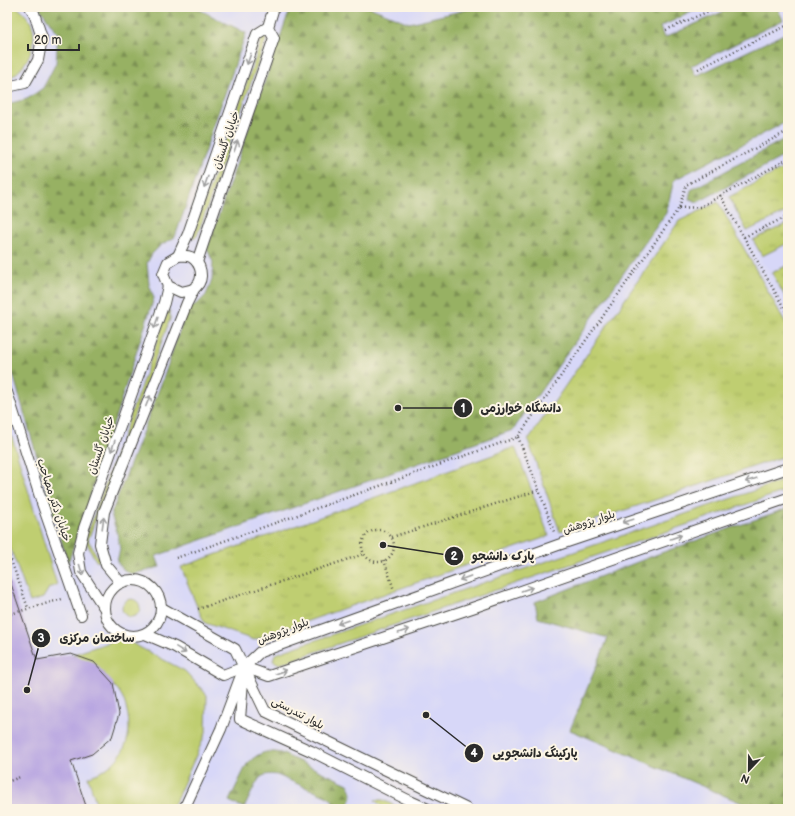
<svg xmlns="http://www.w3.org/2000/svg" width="795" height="816" font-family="'Balsamiq Sans','Playpen Sans Arabic',sans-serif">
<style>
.built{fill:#d7d7f8}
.green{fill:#bfce71;stroke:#757c4e}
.forest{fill:url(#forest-firs);stroke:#616e47}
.park{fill:url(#park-tufts);stroke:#757c4e}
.building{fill:#b4a1e1}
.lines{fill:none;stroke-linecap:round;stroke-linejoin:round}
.service-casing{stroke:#484742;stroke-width:12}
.path{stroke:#484742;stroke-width:2.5;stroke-dasharray:1 3;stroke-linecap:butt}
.service{stroke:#fff;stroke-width:10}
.oneway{stroke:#a0a0a0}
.labels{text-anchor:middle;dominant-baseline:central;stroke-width:4;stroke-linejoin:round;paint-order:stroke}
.street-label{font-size:11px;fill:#2b2b2b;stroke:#fcf5e5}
.leader{fill:none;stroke:#2b2b2b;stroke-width:1.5}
.callout-dot{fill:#2b2b2b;stroke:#fcf5e5;stroke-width:1.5}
.mark-label{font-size:12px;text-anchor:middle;font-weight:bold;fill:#fff}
.callout-label{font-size:12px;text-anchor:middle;font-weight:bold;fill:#2b2b2b;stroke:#fcf5e5;stroke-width:4;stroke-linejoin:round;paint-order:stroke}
</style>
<defs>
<pattern id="forest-firs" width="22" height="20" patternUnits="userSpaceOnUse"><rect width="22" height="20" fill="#97b163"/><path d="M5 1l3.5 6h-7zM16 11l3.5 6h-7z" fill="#7b9052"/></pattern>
<pattern id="park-tufts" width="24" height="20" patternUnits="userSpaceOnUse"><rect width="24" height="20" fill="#bfce71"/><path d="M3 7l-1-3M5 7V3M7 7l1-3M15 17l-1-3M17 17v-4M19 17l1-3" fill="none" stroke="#a4b162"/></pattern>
</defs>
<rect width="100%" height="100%" fill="#fcf5e5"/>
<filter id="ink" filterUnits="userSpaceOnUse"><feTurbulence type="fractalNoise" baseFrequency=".025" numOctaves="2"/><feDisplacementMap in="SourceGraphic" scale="8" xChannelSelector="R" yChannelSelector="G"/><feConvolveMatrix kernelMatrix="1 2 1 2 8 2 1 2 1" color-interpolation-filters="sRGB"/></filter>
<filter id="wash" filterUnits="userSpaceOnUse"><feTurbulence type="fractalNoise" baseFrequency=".012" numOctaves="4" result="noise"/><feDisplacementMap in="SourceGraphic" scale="16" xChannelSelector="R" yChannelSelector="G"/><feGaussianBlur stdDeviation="0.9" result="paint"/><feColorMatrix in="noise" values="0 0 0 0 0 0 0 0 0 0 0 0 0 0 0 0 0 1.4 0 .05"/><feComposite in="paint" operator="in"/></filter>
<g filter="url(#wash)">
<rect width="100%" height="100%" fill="#ebe3c2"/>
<rect class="built" x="7" y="7" width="781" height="802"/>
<g class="green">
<path d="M 7,7 L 17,7 C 22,11 27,16 30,21 C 41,39 26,72 7,79 Z"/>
<path d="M 265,37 L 266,40 L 197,236 L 194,238 L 193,235 L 262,39 Z"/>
<path d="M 168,311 L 170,311 L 170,319 L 88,540 L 99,559 L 99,562 L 96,561 L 85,540 Z"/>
<path d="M 7,421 L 57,585 L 49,588 L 43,598 L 30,602 L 7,539 Z"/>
<path d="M 788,479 L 788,490 L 280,664 L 273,661 L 275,654 Z"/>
<circle cx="131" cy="608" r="9"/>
<path d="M 122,638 L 185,671 L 207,695 L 206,733 L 172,809 L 98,809 L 88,777 C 92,775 97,774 102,771 C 125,758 133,736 127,711 C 125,702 121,691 113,685 C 98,674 68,668 50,662 Z"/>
<path d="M 375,800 L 383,800 L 401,809 L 384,809 Z"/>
</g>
<g class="forest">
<path d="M 39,7 L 194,7 L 246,33 L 175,237 L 161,245 L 152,254 L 147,263 L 149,284 L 154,298 L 68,564 L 13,374 L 7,365 L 7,104 L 27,99 L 43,88 L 56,63 L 58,34 Z"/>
<path d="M 292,7 L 369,7 L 409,23 L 478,7 L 702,7 L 660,27 L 664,38 L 733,7 L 777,7 L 783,20 L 691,66 L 696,76 L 788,32 L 788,121 L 674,180 L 666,213 L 513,430 L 156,556 L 160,567 L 132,574 L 125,571 L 117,562 L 120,549 L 118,536 L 111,514 L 163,379 L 187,309 L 198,303 L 206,295 L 212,280 L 213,262 L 207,249 L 286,20 Z"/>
<path d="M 788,137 L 788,154 L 698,202 L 689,199 L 691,190 Z"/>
<path d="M 788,508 L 788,809 L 756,809 L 570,730 L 608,638 L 538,618 L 535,602 L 658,554 Z"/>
<path d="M 266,752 L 275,752 L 281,753 L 348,784 C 355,795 351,798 347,809 L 333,809 L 333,801 L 328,797 L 277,775 C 272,774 265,774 261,777 C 256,781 248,801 244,808 L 229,801 L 247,764 C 253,758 258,754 266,752 Z"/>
</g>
<g class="park">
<path d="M 788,166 L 788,211 L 747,231 L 729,197 Z"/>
<path d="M 718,202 L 788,327 L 788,455 L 560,532 L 528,440 L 679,221 Z"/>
<path d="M 788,223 L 788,243 L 762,256 L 753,240 Z"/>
<path d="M 788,265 L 788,302 L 772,273 Z"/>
<path d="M 515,447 L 549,536 L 254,640 L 205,623 L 198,609 L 181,567 Z"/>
</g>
<g id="blocks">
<path class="building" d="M 7,578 L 9,578 L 37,660 L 71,654 L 94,662 L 113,683 L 119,714 L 112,737 L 92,754 L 71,761 L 87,809 L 7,809 Z"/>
</g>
</g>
<g filter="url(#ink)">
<use href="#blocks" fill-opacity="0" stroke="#484742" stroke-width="1"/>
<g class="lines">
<g class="service-casing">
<g id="service">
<path d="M 7,87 L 25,83 L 38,60 L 42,38 L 34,13 L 30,7"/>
<path d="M 178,256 L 188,234 L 257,34 L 268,27"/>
<path d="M 178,256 C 182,256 187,255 191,257 C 201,263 205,278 196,287 C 193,290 185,291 181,292 L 168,286 L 163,274 L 168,262 Z"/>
<path d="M 197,262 L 210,223 L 274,38 L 268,27 L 274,7"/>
<path d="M 7,392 L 42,503 L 81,615"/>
<circle cx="133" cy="608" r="28"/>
<path d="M 121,583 L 106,565 L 100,544 L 104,512 L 187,303 L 195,287"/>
<path d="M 162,608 L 235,649 L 265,711 L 380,767 L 467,809"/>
<path d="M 105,609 L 81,572 L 78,553 L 84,528 L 164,303 L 168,286"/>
<path d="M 145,634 L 175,647 L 223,675 L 244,667 L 260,652 L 558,545 L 788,468"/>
<path d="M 244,667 L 269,676 L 475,607 L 788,498"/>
<path d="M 244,669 L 240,719 L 311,751 L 410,801 L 428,809"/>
<path d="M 184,809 L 221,729 L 240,678"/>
</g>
</g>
<g class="path">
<path d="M 785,7 L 788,12"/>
<path d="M 666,30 L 718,7"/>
<path d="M 698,69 L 788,25"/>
<path d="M 720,195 L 788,315"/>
<path d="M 679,208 L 700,207 L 788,159"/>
<path d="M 744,237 L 788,216"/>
<path d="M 518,437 L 539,490 L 554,532"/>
<circle cx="378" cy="546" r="16"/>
<path d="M 392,537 L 539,490"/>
<path d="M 7,549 L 28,608"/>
<path d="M 176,558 L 518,437 L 679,208 L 686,185 L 788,131"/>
<path d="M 384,560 L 394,590"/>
<path d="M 198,609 L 364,554"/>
<path d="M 7,615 L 62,599"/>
<path d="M 7,782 L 20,777"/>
</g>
<use href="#service" class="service"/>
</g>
<defs><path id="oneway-shaft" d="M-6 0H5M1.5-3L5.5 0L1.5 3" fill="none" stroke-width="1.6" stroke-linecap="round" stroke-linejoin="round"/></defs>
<g class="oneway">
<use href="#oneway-shaft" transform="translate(249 59) rotate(109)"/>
<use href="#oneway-shaft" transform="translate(236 146) rotate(-71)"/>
<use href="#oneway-shaft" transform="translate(206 182) rotate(109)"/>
<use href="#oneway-shaft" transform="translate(156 323) rotate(109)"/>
<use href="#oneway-shaft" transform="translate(148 401) rotate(-68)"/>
<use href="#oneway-shaft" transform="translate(113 446) rotate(109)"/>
<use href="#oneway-shaft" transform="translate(751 480) rotate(162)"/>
<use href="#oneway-shaft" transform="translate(628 521) rotate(162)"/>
<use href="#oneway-shaft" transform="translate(103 523) rotate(-82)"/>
<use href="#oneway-shaft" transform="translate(676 537) rotate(-19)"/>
<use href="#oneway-shaft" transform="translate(81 570) rotate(74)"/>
<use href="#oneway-shaft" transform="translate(465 578) rotate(160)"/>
<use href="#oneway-shaft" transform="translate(527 589) rotate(-19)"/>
<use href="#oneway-shaft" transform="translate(343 622) rotate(160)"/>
<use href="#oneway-shaft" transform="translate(404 631) rotate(-19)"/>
<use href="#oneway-shaft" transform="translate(181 650) rotate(31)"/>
<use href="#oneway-shaft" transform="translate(281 672) rotate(-19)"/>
</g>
</g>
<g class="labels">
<g class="street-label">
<text transform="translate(226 140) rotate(-71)">خیابان گلستان</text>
<text transform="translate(101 445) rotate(-71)">خیابان گلستان</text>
<text transform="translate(54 500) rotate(72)">خیابان دکتر مصاحب</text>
<text transform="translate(589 522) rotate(-18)">بلوار پژوهش</text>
<text transform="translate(283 631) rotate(-21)">بلوار پژوهش</text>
<text transform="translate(298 713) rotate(28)">بلوار تندرستی</text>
</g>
</g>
<path class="leader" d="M398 408L463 408M383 545L454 556M27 690L41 638M426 715L474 753"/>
<g class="callout-dot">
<circle cx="398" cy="408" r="4"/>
<circle cx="383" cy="545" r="4"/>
<circle cx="27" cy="690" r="4"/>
<circle cx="426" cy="715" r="4"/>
<circle cx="463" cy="408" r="10"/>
<circle cx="454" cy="556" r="10"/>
<circle cx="41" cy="638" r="10"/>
<circle cx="474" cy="753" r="10"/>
</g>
<g class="mark-label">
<text x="463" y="412">1</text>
<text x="454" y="560">2</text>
<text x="41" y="642">3</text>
<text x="474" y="757">4</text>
</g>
<g class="callout-label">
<text x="521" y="412">دانشگاه خوارزمی</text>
<text x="503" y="560">پارک دانشجو</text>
<text x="97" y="642">ساختمان مرکزی</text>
<text x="535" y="757">پارکینگ دانشجویی</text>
</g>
<rect width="795" height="816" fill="none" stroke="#fcf5e5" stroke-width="24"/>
<g transform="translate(749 770) rotate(202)" stroke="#fcf5e5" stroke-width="3" paint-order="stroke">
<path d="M0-3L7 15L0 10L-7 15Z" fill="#2b2b2b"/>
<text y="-6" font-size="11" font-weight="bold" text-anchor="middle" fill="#2b2b2b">N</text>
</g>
<path d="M28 44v6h51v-6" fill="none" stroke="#2b2b2b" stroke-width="2"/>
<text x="34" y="44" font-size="12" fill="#2b2b2b" stroke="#fcf5e5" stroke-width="3" paint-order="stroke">20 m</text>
</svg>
